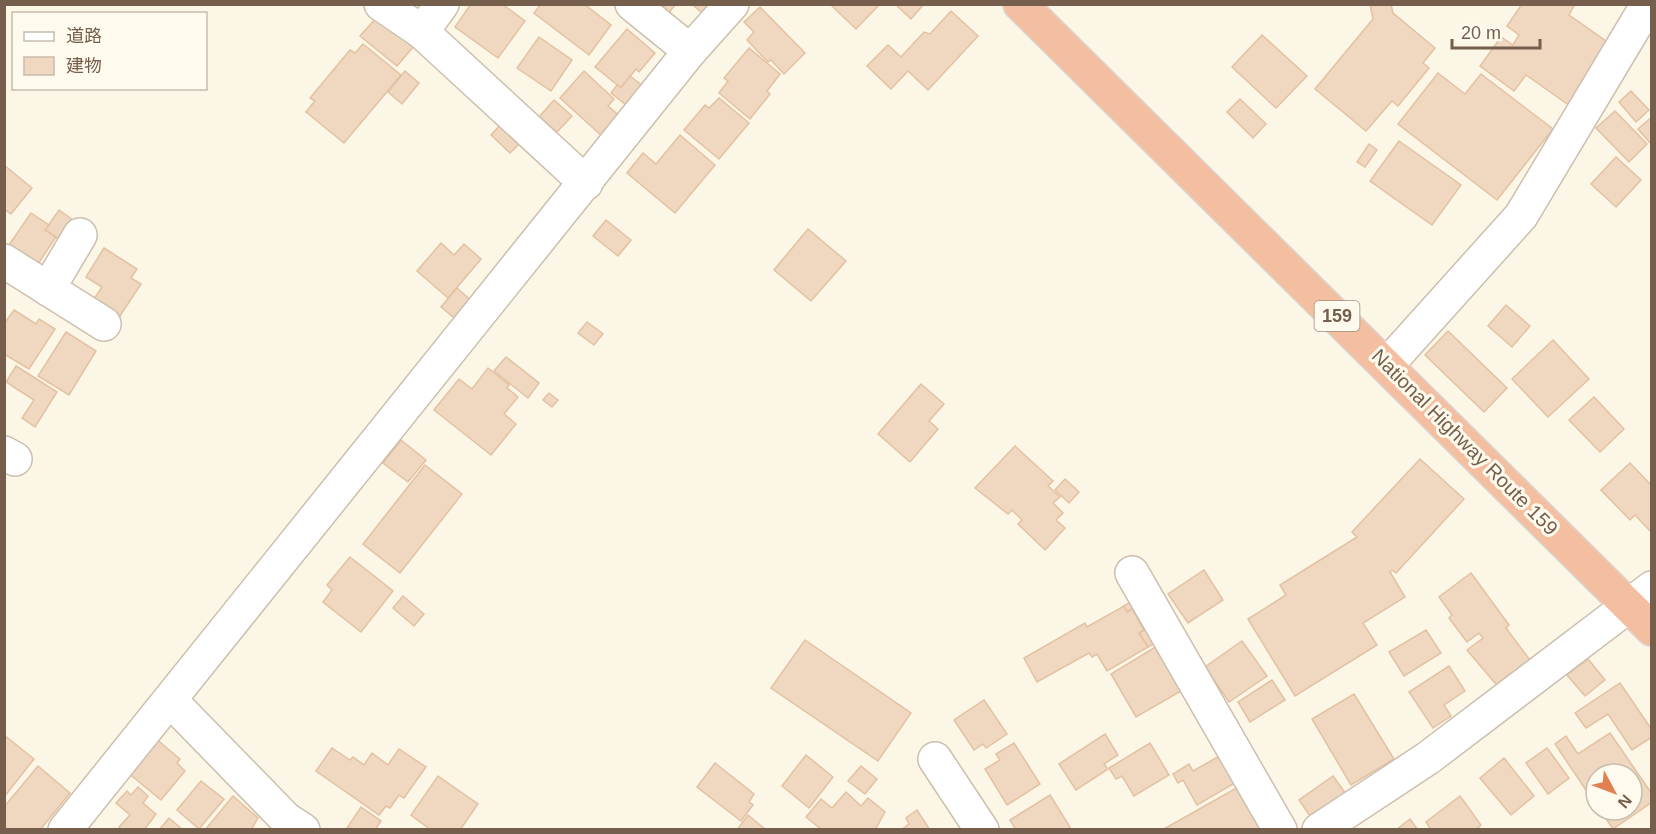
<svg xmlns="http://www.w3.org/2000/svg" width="1656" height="834" font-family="Arial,'Noto Sans JP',sans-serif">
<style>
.building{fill:#f0d8c0;stroke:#e3c1a1;stroke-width:1.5}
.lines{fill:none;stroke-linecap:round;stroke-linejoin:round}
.minor-casing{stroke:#cdbfae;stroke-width:36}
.highway-casing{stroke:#dbd5d0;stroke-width:36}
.minor{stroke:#fff;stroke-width:33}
.highway{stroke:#f4bfa0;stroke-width:33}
.labels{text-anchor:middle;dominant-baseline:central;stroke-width:6;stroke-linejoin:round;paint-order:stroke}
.shield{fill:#fefaee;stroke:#9e8e7d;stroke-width:1.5}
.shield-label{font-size:18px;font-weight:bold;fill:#755f4c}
.street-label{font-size:20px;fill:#755f4c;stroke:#fefaee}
</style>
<rect width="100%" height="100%" fill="#fcf6e7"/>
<g class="building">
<path d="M 471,4 L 502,4 L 525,21 L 498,58 L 455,27 Z"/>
<path d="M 541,4 L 584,4 L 611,25 L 589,55 L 534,13 Z"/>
<path d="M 655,4 L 676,4 L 667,15 Z"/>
<path d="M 692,4 L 710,4 L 702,13 Z"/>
<path d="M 830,4 L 880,4 L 856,29 Z"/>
<path d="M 895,4 L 924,4 L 911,19 Z"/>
<path d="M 1370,4 L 1391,4 L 1393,13 L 1435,48 L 1423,63 L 1429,68 L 1398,106 L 1392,101 L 1366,131 L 1315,89 L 1373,19 Z"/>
<path d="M 1522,4 L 1575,4 L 1569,15 L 1613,46 L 1570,106 L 1526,75 L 1514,91 L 1480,66 L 1501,37 L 1513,45 L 1519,35 L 1507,26 Z"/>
<path d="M 760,7 L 805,53 L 784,74 L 771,60 L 768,62 L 747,40 L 754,32 L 744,22 Z"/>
<path d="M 951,11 L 978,36 L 928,90 L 908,71 L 891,89 L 867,66 L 888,45 L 901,57 L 924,32 L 930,34 Z"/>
<path d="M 378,16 L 414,46 L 397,66 L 360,36 Z"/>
<path d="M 627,29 L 655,53 L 639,72 L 636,69 L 621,88 L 595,67 Z"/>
<path d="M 1262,35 L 1307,76 L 1276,108 L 1232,67 Z"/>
<path d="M 539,37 L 572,60 L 551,91 L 517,68 Z"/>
<path d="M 363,44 L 401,75 L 344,143 L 306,112 L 315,101 L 310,98 L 350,50 L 355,53 Z"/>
<path d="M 749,48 L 780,74 L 767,91 L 770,94 L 750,119 L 719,93 L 728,81 L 724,78 Z"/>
<path d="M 405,71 L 419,83 L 402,104 L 388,92 Z"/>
<path d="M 584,71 L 614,99 L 608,106 L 622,118 L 604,138 L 560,98 Z"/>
<path d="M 1438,73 L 1465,94 L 1481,74 L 1553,129 L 1497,200 L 1398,124 Z"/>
<path d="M 630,76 L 644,87 L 629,107 L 611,93 L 617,85 L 621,88 Z"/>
<path d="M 1631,91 L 1649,110 L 1636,122 L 1619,102 Z"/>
<path d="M 719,98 L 749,123 L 719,159 L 684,130 L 705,105 L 709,108 Z"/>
<path d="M 1240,99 L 1266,124 L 1253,138 L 1227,112 Z"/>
<path d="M 554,100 L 572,116 L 557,132 L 539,117 Z"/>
<path d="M 1615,111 L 1647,144 L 1629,162 L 1596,128 Z"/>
<path d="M 1652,117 L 1652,145 L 1638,129 Z"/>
<path d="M 502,123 L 521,142 L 510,153 L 491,135 Z"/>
<path d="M 680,135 L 715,165 L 675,213 L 627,173 L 643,153 L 656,164 Z"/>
<path d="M 1399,141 L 1461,185 L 1432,225 L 1370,181 Z"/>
<path d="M 1369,144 L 1377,150 L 1365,167 L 1357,162 Z"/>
<path d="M 1616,157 L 1641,180 L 1616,207 L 1591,184 Z"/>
<path d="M 4,165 L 32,188 L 11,214 L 4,209 Z"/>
<path d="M 59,210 L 77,223 L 63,242 L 45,230 Z"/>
<path d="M 31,213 L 49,225 L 45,230 L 56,237 L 38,264 L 9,245 Z"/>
<path d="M 606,220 L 631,240 L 618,256 L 593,236 Z"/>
<path d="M 808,229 L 846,261 L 811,301 L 774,270 Z"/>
<path d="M 441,243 L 454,255 L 464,244 L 481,259 L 448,298 L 417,271 Z"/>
<path d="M 104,248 L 137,269 L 131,278 L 141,284 L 120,316 L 94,299 L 102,287 L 86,277 Z"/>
<path d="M 457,288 L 475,304 L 459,322 L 441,307 Z"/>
<path d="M 1506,305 L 1530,326 L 1512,347 L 1488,326 Z"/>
<path d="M 14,310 L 36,324 L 39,319 L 55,329 L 29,369 L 4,354 L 4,324 Z"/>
<path d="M 587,322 L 603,334 L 594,345 L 578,333 Z"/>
<path d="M 1448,331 L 1507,388 L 1484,412 L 1425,355 Z"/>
<path d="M 66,332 L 96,351 L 69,395 L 38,376 Z"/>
<path d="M 1553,340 L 1589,379 L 1548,417 L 1512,379 Z"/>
<path d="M 506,357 L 539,383 L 528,398 L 494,371 Z"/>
<path d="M 16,366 L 57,392 L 35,427 L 22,418 L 34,400 L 6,382 Z"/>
<path d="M 488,368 L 509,385 L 507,388 L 518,397 L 504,414 L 516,424 L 491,455 L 434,410 L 459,379 L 472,389 Z"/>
<path d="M 921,384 L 944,404 L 929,421 L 938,429 L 910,462 L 878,434 Z"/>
<path d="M 549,393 L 558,400 L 552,407 L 543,400 Z"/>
<path d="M 1594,397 L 1624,429 L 1600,452 L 1569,420 Z"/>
<path d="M 401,440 L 426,460 L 408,482 L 383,463 Z"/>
<path d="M 1015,446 L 1053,481 L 1048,486 L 1060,497 L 1053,503 L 1063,513 L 1056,520 L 1065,528 L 1045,550 L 1018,524 L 1022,520 L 1012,510 L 1008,514 L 975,488 Z"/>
<path d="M 1420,459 L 1464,499 L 1396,573 L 1392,570 L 1390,572 L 1405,597 L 1363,623 L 1377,645 L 1295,696 L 1248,619 L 1286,595 L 1280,585 L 1357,537 L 1352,532 Z"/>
<path d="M 1630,463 L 1652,486 L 1651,532 L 1635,515 L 1630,520 L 1601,490 Z"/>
<path d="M 425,465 L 462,494 L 400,573 L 363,544 Z"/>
<path d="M 1065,479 L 1079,492 L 1069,503 L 1055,490 Z"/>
<path d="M 350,557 L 393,591 L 361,632 L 323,602 L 332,590 L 327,585 Z"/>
<path d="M 1204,570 L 1223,600 L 1188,623 L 1168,594 Z"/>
<path d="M 1471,573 L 1509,625 L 1506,628 L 1533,664 L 1500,689 L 1467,650 L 1483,638 L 1479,633 L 1467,642 L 1449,618 L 1452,615 L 1439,597 Z"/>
<path d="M 403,596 L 424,614 L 414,626 L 393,608 Z"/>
<path d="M 1137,598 L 1161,640 L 1148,647 L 1139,633 L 1144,630 L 1132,609 L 1127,612 L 1124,606 Z"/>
<path d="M 1124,606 L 1127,612 L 1132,609 L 1144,630 L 1139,633 L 1148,647 L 1107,671 L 1097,654 L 1092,657 L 1089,653 L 1037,682 L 1024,658 L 1085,623 L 1087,627 Z"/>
<path d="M 1426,630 L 1441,653 L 1404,676 L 1389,652 Z"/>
<path d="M 805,640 L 911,713 L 878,761 L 771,688 Z"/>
<path d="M 1242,641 L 1267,676 L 1229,702 L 1205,667 Z"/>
<path d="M 1162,643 L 1188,687 L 1136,717 L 1111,674 Z"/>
<path d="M 1588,659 L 1605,680 L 1585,696 L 1567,675 Z"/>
<path d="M 1449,666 L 1465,691 L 1444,705 L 1451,716 L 1433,728 L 1409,692 Z"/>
<path d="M 1272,680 L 1285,700 L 1250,722 L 1238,702 Z"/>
<path d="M 1620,683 L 1652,730 L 1652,737 L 1632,750 L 1608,714 L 1586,728 L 1575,713 Z"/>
<path d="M 1354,694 L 1394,759 L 1351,785 L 1312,719 Z"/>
<path d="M 984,700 L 1007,734 L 986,748 L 983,744 L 974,750 L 954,720 Z"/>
<path d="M 1610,733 L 1652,794 L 1652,802 L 1613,829 L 1600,810 L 1632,810 L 1632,774 L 1596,774 L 1596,805 L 1555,744 L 1566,736 L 1578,754 Z"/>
<path d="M 1105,734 L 1118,755 L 1104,764 L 1108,769 L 1076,790 L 1059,764 Z"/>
<path d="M 4,735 L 34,759 L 4,797 Z"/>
<path d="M 155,738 L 180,759 L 177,763 L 185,771 L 161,800 L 127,772 Z"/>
<path d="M 1014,743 L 1040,784 L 1007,805 L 985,769 L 1000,760 L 996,754 Z"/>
<path d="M 1150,743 L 1169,775 L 1134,796 L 1122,776 L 1116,779 L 1109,768 Z"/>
<path d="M 332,748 L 350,760 L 353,757 L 364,765 L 372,753 L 388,765 L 399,749 L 426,767 L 404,798 L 399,795 L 390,808 L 386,806 L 379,815 L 316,771 Z"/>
<path d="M 1547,748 L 1569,778 L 1548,794 L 1526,763 Z"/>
<path d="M 1223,754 L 1235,783 L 1197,805 L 1183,780 L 1178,783 L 1173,774 L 1189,764 L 1193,771 Z"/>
<path d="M 806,755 L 833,777 L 809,808 L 782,786 Z"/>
<path d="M 1504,758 L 1534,796 L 1511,815 L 1480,778 Z"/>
<path d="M 715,763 L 754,794 L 749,802 L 753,805 L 741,821 L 697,787 Z"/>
<path d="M 38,766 L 70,793 L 40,830 L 9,830 L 4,826 L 4,807 Z"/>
<path d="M 861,766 L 877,779 L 865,794 L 848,781 Z"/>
<path d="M 438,776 L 478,804 L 460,830 L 431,830 L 411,815 Z"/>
<path d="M 1333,776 L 1346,794 L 1312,819 L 1299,800 Z"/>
<path d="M 201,781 L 224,799 L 199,829 L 177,810 Z"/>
<path d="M 1240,786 L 1263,830 L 1162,830 Z"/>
<path d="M 138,787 L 148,796 L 143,803 L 156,814 L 144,830 L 122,830 L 119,827 L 130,815 L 116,803 L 127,791 L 131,795 Z"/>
<path d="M 846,792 L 861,806 L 868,798 L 885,812 L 875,830 L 822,830 L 806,817 L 821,799 L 832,808 Z"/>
<path d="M 1050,795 L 1070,827 L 1066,830 L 1016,830 L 1010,820 Z"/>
<path d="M 233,796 L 258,818 L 251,830 L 205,830 Z"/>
<path d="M 1460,796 L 1481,825 L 1475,830 L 1431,830 L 1426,822 Z"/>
<path d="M 361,807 L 381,821 L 375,830 L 347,828 Z"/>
<path d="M 917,810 L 930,830 L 901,830 L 909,824 L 906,818 Z"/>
<path d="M 748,815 L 766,830 L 737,830 Z"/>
<path d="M 169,818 L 183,830 L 159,830 Z"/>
<path d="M 1410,819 L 1418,830 L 1396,830 Z"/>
</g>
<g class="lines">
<g class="minor-casing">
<g id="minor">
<path d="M 381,4 L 422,32"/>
<path d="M 442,4 L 422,32 L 586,183"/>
<path d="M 632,4 L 690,51"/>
<path d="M 4,261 L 104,324"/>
<path d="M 48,289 L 80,235"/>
<path d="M 1387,365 L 1521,216 L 1648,4"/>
<path d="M 4,453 L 15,459"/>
<path d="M 1132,573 L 1280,830"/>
<path d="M 170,700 L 286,819 L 303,830"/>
<path d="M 935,759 L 982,830"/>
<path d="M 65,830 L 690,51 L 732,4"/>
<path d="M 1319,830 L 1428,758 L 1652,588"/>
</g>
</g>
<g class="highway-casing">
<path id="highway" d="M 1020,4 L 1652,629"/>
</g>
<use href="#minor" class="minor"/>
<use href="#highway" class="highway"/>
</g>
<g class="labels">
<rect class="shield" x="1314.5" y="301" width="45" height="30" rx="4.5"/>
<g class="shield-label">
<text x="1337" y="316">159</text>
</g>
<g class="street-label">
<text transform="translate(1465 442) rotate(45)">National Highway Route 159</text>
</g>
</g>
<rect width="1656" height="834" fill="none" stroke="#755f4c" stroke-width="12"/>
<rect x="12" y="12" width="195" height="78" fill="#fefaee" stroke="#c7bcad" stroke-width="1.5"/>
<rect x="24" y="32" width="30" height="9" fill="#ffffff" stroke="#c7bcad" stroke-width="1.5"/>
<text x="66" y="42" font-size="18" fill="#755f4c">道路</text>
<rect x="24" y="57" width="30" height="18" fill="#f0d8c0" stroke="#c7bcad" stroke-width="1.5"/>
<text x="66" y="72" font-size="18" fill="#755f4c">建物</text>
<g transform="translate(1614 792) rotate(131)"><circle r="28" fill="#fefaee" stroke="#c7bcad" stroke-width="1.5"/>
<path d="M0-4.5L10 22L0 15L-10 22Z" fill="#e18051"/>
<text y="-9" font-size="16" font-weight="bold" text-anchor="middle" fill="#755f4c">N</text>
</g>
<path d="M1452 39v9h88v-9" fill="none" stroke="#755f4c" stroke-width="3"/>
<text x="1461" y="39" font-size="18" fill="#755f4c" stroke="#fefaee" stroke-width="4.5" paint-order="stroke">20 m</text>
</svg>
